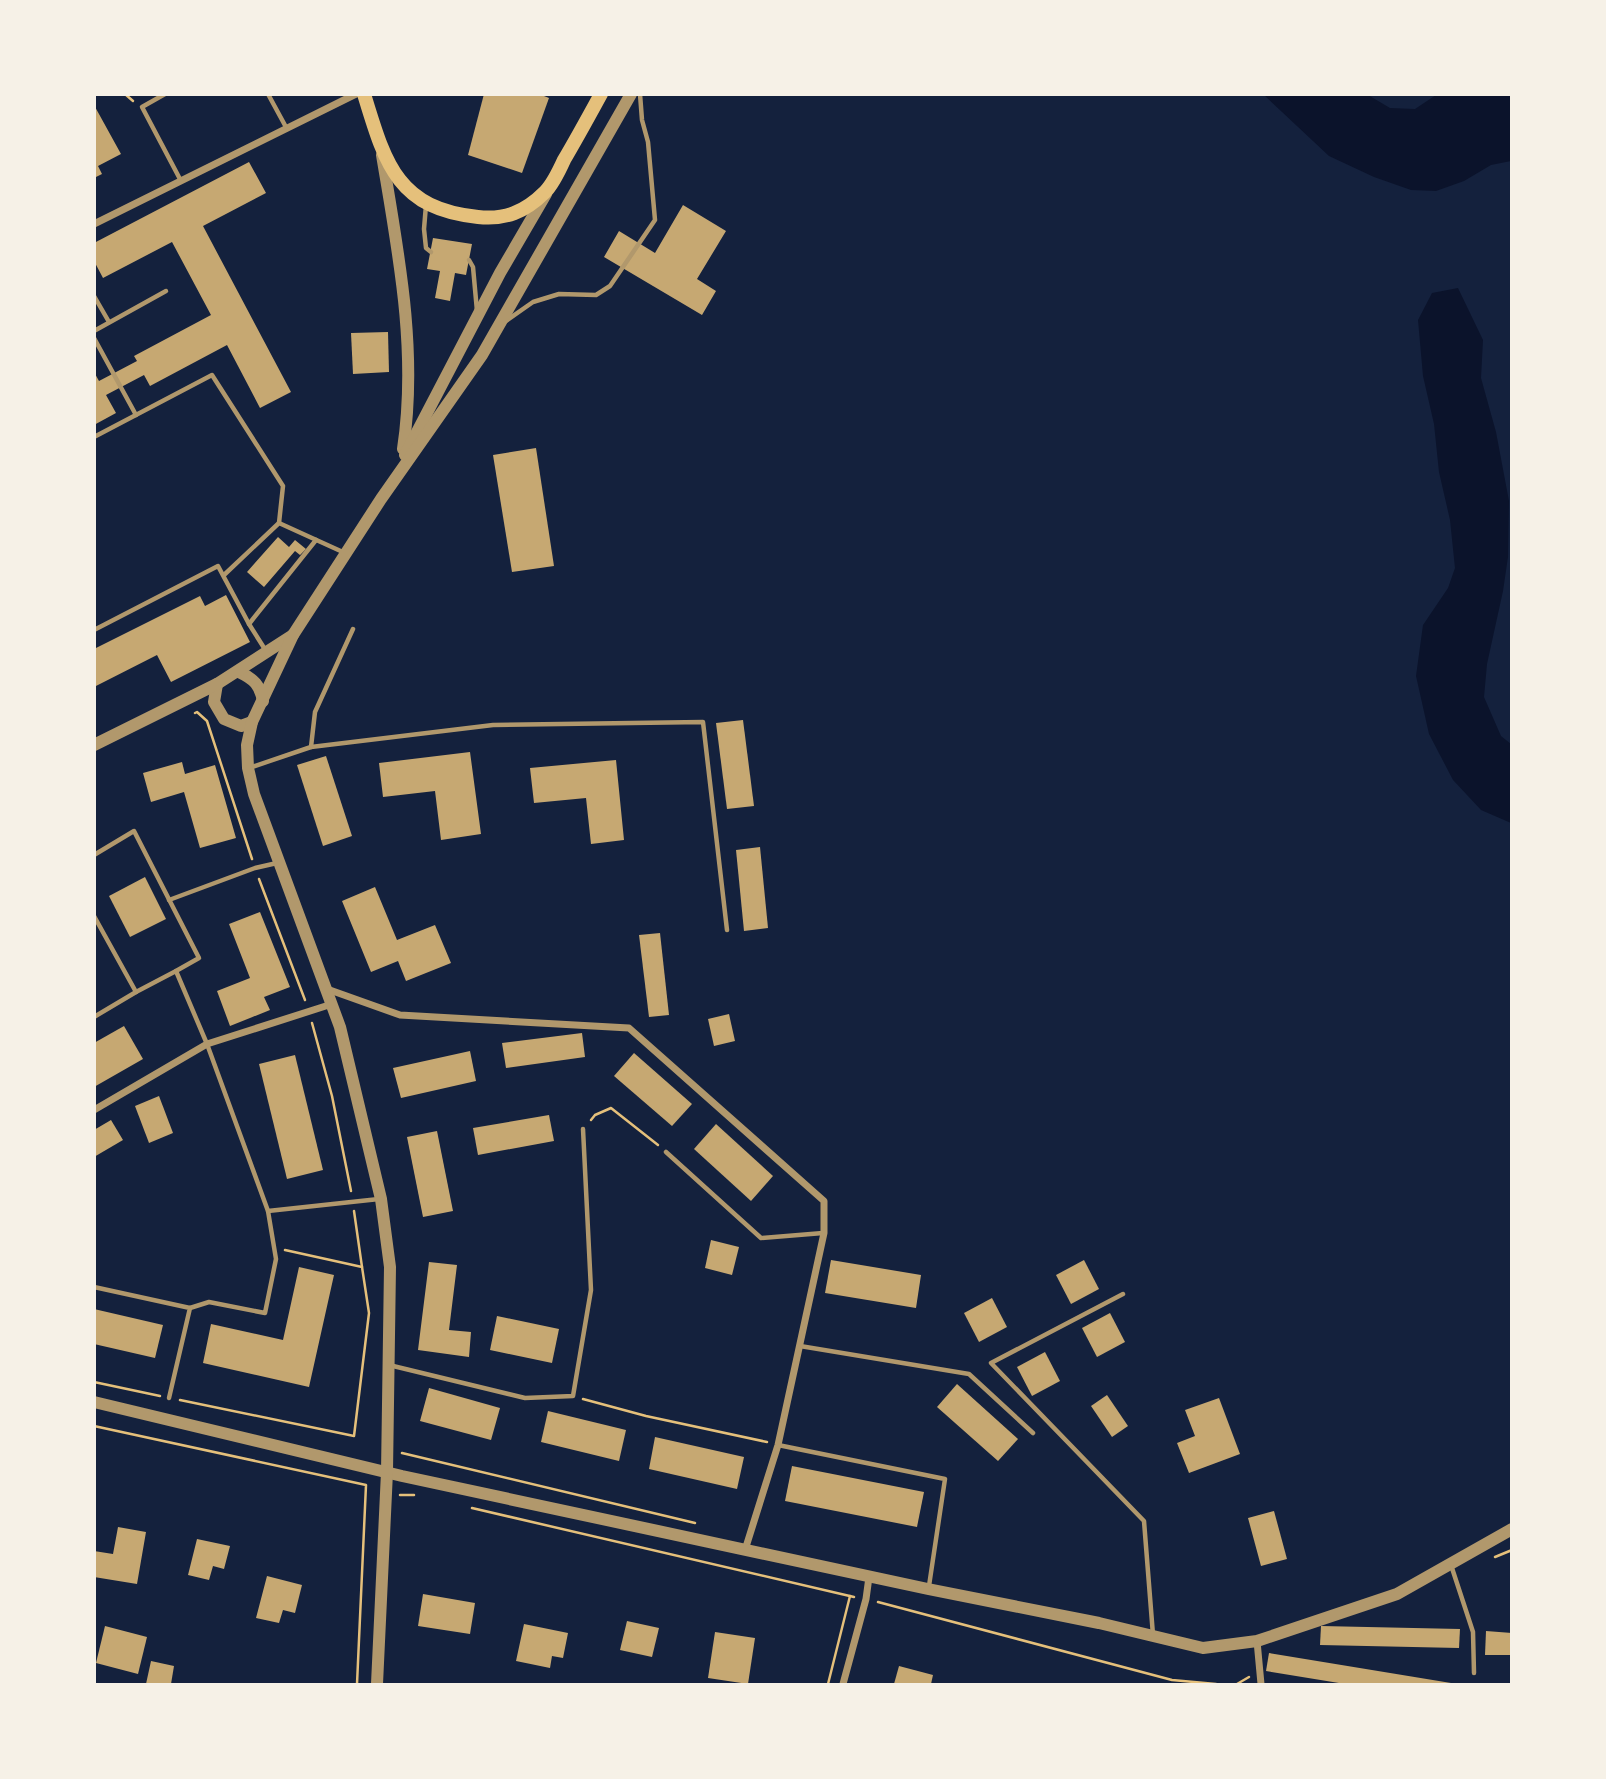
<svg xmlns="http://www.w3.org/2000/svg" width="1606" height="1779" font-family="'Exo 2',sans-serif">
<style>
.water{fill:#0b132b}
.building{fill:#c6a872}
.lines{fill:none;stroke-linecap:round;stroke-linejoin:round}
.path{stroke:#e5c07b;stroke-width:2.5}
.service{stroke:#b1986c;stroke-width:4.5}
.minor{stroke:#b1986c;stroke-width:7}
.tertiary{stroke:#b1986c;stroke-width:12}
.secondary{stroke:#e5c07b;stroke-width:14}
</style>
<rect width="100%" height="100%" fill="#14213d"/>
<g class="water">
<path d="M 1264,95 L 1368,95 L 1390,108 L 1415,109 L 1436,95 L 1511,95 L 1511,161 L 1491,165 L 1464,181 L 1436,191 L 1411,190 L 1374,177 L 1329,156 Z"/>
<path d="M 1458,288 L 1483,340 L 1481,378 L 1496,432 L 1509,501 L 1508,557 L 1503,591 L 1487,664 L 1484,697 L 1501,736 L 1511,744 L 1511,823 L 1481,810 L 1453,780 L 1429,734 L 1416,676 L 1423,625 L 1448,588 L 1455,568 L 1450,520 L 1439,472 L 1434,424 L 1423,376 L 1418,320 L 1432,293 Z"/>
</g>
<g class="building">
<path d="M 484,94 L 539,94 L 549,98 L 522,173 L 468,155 Z"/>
<path d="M 94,105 L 121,154 L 98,166 L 102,174 L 94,178 Z"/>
<path d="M 249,162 L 266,193 L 203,226 L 291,392 L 260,408 L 227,345 L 150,386 L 144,375 L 106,395 L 116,413 L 94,425 L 94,372 L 99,381 L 137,361 L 134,356 L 211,315 L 172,242 L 103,278 L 94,261 L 94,243 Z"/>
<path d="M 683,205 L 726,231 L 697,279 L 716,291 L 702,315 L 604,257 L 619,231 L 655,253 Z"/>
<path d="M 433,238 L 472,244 L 466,275 L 455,273 L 450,301 L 435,298 L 440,271 L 427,269 Z"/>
<path d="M 388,332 L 389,372 L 353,374 L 351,333 Z"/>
<path d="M 536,448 L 554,566 L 512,572 L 493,455 Z"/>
<path d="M 278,537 L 289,547 L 295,540 L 306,549 L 300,555 L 295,551 L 264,587 L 247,572 Z"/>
<path d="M 226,595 L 250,642 L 171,682 L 157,655 L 94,687 L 94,649 L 200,596 L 205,606 Z"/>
<path d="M 743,720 L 754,806 L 727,809 L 716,723 Z"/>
<path d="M 470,752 L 481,834 L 441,840 L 435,791 L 383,797 L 379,763 Z"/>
<path d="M 326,756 L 352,836 L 323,846 L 297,765 Z"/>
<path d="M 616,760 L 624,840 L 591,844 L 586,798 L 534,803 L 530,768 Z"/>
<path d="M 182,762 L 185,774 L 215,765 L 236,838 L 200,848 L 184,792 L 151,802 L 143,773 Z"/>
<path d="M 760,847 L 768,928 L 744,931 L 736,850 Z"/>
<path d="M 145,877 L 166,919 L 130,937 L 109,896 Z"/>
<path d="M 375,887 L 397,940 L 435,925 L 451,963 L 406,981 L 398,961 L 371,972 L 342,901 Z"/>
<path d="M 260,912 L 290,987 L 264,997 L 270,1010 L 230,1026 L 217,991 L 250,978 L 229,924 Z"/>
<path d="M 660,933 L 669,1015 L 649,1017 L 639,935 Z"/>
<path d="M 729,1014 L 735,1041 L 714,1046 L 708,1019 Z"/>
<path d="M 124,1026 L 143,1059 L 94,1087 L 94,1043 Z"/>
<path d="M 582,1033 L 585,1057 L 506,1068 L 502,1043 Z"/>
<path d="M 470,1051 L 476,1081 L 401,1098 L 393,1068 Z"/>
<path d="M 634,1053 L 692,1104 L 672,1126 L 614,1076 Z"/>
<path d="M 295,1055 L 323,1170 L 287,1179 L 259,1064 Z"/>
<path d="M 159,1096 L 173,1133 L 149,1143 L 135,1106 Z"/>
<path d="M 549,1115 L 554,1141 L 478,1155 L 473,1128 Z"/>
<path d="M 111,1120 L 123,1140 L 94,1157 L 94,1130 Z"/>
<path d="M 716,1124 L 773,1176 L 751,1201 L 694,1149 Z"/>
<path d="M 437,1131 L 453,1211 L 423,1217 L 407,1137 Z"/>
<path d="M 711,1240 L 739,1247 L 732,1275 L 705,1268 Z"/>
<path d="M 831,1260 L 921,1275 L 916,1308 L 825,1293 Z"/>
<path d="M 1084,1260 L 1099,1289 L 1071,1304 L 1056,1275 Z"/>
<path d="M 429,1262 L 457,1265 L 449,1330 L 471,1332 L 469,1357 L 418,1350 Z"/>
<path d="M 299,1267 L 334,1275 L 309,1387 L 203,1363 L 211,1324 L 283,1340 Z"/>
<path d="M 992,1298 L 1007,1327 L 979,1342 L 964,1313 Z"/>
<path d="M 94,1309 L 163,1325 L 155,1358 L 94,1344 Z"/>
<path d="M 1110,1313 L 1125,1342 L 1097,1357 L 1082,1328 Z"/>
<path d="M 497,1316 L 559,1329 L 552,1363 L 490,1350 Z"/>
<path d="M 1045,1352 L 1060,1381 L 1032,1396 L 1017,1367 Z"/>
<path d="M 957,1384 L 1018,1439 L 998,1461 L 937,1407 Z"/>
<path d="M 429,1388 L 500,1408 L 491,1440 L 420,1421 Z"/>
<path d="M 1107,1395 L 1128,1426 L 1112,1437 L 1091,1406 Z"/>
<path d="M 1219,1398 L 1240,1454 L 1189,1473 L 1177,1443 L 1195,1436 L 1185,1410 Z"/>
<path d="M 548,1411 L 626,1430 L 619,1461 L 541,1442 Z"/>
<path d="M 655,1437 L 744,1457 L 737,1489 L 649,1469 Z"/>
<path d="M 792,1466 L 924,1492 L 917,1527 L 785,1501 Z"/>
<path d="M 1274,1511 L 1287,1559 L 1261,1566 L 1248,1518 Z"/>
<path d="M 118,1527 L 146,1532 L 137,1584 L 94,1577 L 94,1551 L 113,1554 Z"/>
<path d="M 197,1539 L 230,1546 L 224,1569 L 213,1566 L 209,1580 L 188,1575 Z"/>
<path d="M 267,1576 L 302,1585 L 295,1613 L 283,1610 L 279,1623 L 256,1618 Z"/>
<path d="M 423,1594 L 475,1603 L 470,1634 L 418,1626 Z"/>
<path d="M 627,1621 L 659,1628 L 652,1657 L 620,1650 Z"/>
<path d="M 524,1624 L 568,1633 L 563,1658 L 552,1656 L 550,1668 L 516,1661 Z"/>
<path d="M 105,1626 L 147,1637 L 138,1674 L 96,1663 Z"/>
<path d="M 1321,1626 L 1460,1629 L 1459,1648 L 1320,1645 Z"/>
<path d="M 1486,1631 L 1512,1633 L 1512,1655 L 1485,1655 Z"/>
<path d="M 715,1632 L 755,1638 L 748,1684 L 708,1678 Z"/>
<path d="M 1269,1653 L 1451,1683 L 1451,1684 L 1345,1684 L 1266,1671 Z"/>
<path d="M 151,1661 L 174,1666 L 171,1684 L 146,1684 Z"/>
<path d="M 899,1666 L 933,1675 L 931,1684 L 894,1684 Z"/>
</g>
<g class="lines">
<g class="path">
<path d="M 125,94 L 133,101"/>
<path d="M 195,713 L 197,712 L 207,721 L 252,859"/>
<path d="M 259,879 L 305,1000"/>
<path d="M 312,1023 L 332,1096 L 351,1191"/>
<path d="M 591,1120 L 595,1115 L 611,1108 L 658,1145"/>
<path d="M 354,1211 L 362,1267"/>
<path d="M 94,1382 L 160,1396"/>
<path d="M 583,1399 L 646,1416 L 767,1442"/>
<path d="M 180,1400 L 354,1436 L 369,1313 L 362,1267 L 285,1250"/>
<path d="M 94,1426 L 366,1485 L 357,1684"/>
<path d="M 402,1453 L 695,1523"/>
<path d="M 400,1495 L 414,1495"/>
<path d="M 472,1508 L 854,1597"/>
<path d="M 1495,1557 L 1512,1550"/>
<path d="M 878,1602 L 1172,1680 L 1216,1684"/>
<path d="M 828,1684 L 850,1596"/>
<path d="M 1237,1684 L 1249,1677"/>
</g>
<g class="service">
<path d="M 165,94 L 142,107 L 181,181"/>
<path d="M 268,94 L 287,129"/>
<path d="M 426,205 L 424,229 L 426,248 L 431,252"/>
<path d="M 469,260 L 473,267 L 477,311"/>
<path d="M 94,296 L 109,322"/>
<path d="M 506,321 L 533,302 L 559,294 L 596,295 L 610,286 L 655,220 L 648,142 L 642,120 L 640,94"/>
<path d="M 94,331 L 166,291"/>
<path d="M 94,338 L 136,415"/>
<path d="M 94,437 L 212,375 L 283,486 L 279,523"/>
<path d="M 224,575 L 279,523 L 345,553"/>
<path d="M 249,624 L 316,540"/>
<path d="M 94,630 L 218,566 L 249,624 L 266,651"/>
<path d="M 311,747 L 493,725 L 703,722 L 727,930"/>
<path d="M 249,768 L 311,747 L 315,712 L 353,629"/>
<path d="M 94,855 L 134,831 L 199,958 L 176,971"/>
<path d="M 169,900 L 255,868 L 277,863"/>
<path d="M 94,916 L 136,992 L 94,1017"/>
<path d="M 136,992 L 176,971 L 207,1044 L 268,1211 L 276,1259 L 265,1313 L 209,1302 L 190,1308"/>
<path d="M 666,1152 L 761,1238 L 823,1233"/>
<path d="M 268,1211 L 379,1199"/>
<path d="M 94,1287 L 190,1308 L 169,1398"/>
<path d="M 1123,1294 L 991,1363 L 1144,1521 L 1153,1635"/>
<path d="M 800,1346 L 969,1374 L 1033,1433"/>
<path d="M 389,1365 L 525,1398 L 573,1396 L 591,1290 L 583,1129"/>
<path d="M 778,1445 L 945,1479 L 929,1586"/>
<path d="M 1451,1565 L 1473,1632 L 1474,1673"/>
</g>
<g class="minor">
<path d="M 94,224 L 356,94"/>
<path d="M 327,989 L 400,1015 L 629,1028 L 824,1201 L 824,1233 L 778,1445 L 745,1550"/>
<path d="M 94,1110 L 207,1044 L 332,1004"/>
<path d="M 1257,1641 L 1261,1684"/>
<path d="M 843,1684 L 866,1599 L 869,1577"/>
</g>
<g class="tertiary">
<path d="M 382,155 C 398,251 418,351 403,449"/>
<path d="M 405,455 L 500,273 L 546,194"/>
<path d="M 239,672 C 254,679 260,685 263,701"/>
<path d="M 217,684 L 214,702 L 224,719 L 241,726 L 252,722"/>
<path d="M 94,745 L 217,684 L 293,635"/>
<path d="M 94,1402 L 402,1476 L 928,1589 L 1099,1623 L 1203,1648 L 1257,1641 L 1397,1594 L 1512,1529"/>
<path d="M 377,1684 L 387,1472 L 390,1267 L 381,1199 L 340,1027 L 254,794 L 248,768 L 247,745 L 252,722 L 293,635 L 381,499 L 482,355 L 631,94"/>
</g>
<path class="secondary" d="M 364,94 C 385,163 397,209 478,217 C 505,220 525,212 545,192 C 553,184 559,171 564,160 C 577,138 589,116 601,94"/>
</g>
<rect width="1606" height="1779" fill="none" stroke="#f6f1e7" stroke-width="192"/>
</svg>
